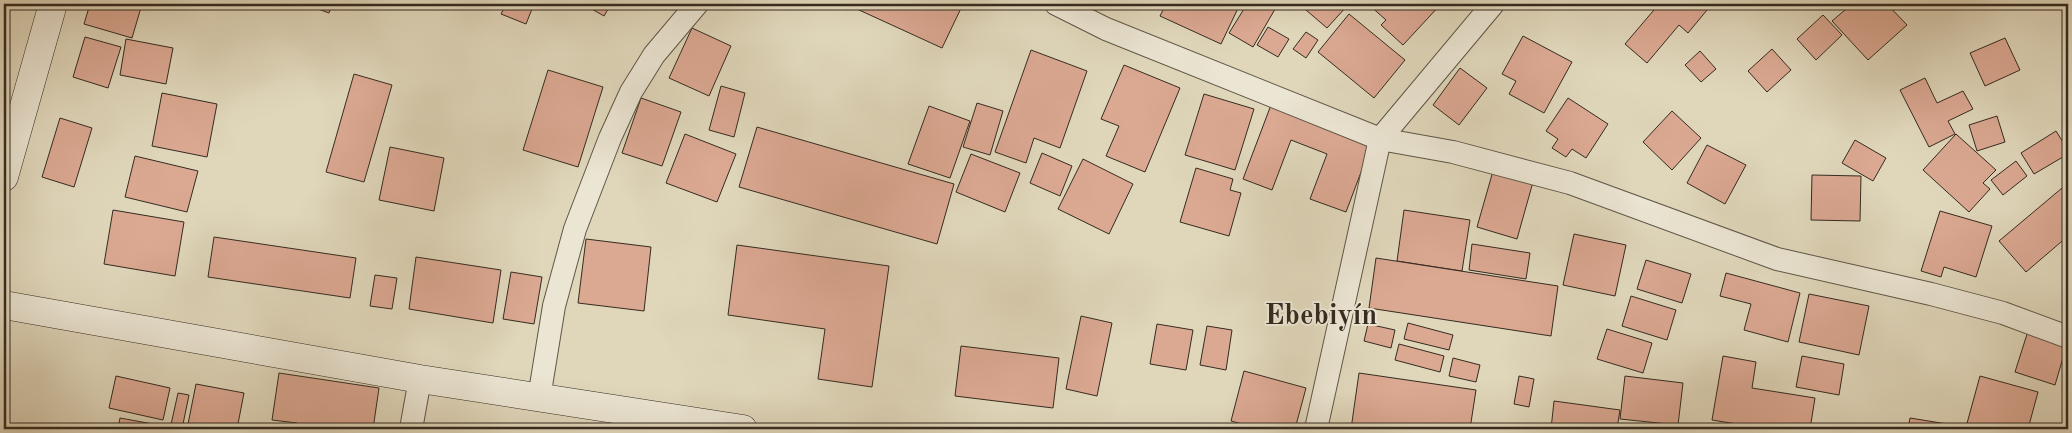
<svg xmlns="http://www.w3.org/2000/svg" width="2072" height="433" font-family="'Old Standard TT',serif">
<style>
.building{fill:#dba892;stroke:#342b20}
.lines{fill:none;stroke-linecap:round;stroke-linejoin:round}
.street-casing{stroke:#5f5647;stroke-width:24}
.secondary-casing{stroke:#342b20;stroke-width:29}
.street{stroke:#ebe5d3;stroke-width:22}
.secondary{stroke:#ebe5d3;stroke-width:28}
.labels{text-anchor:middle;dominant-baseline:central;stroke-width:4;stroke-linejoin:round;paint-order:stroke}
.town-label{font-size:29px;font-weight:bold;fill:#342b20;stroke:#ebe5d3}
</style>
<rect width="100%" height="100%" fill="#e0d7bb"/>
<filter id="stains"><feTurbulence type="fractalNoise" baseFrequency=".004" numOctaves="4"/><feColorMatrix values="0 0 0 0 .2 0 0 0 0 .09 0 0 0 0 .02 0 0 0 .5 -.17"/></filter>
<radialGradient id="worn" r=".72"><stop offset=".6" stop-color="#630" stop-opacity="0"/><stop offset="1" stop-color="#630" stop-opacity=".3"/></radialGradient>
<g class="building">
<path d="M 90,4 L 142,4 L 132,38 L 84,24 Z"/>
<path d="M 305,4 L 332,4 L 329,13 Z"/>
<path d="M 506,4 L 534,4 L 526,24 L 501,14 Z"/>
<path d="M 583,4 L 611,4 L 604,16 Z"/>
<path d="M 846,4 L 963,4 L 942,48 Z"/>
<path d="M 1166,4 L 1240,4 L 1221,44 L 1160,16 Z"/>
<path d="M 1247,4 L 1278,4 L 1253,47 L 1229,33 Z"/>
<path d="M 1299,4 L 1344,4 L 1347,6 L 1327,28 Z"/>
<path d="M 1368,4 L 1441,4 L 1403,45 L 1381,25 L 1386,20 Z"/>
<path d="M 1659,4 L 1712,4 L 1688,33 L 1679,25 L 1647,63 L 1625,44 Z"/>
<path d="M 1852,4 L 1887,4 L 1907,25 L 1868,60 L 1832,21 Z"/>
<path d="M 1349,14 L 1405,60 L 1374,98 L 1318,52 Z"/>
<path d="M 1823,15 L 1842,35 L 1816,60 L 1797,39 Z"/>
<path d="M 1268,27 L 1289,39 L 1278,57 L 1257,45 Z"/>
<path d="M 692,28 L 731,46 L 709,96 L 669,78 Z"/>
<path d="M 1306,32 L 1318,40 L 1306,58 L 1293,49 Z"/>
<path d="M 1523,36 L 1572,62 L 1544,113 L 1509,94 L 1516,81 L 1502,74 Z"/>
<path d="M 85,37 L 121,47 L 108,88 L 73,77 Z"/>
<path d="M 2005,38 L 2020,70 L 1985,86 L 1970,53 Z"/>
<path d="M 126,39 L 173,48 L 166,84 L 120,75 Z"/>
<path d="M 1772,49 L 1791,70 L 1767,92 L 1748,71 Z"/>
<path d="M 1031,50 L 1087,71 L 1060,148 L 1034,138 L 1026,163 L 995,152 Z"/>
<path d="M 1700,51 L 1716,69 L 1701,82 L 1685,65 Z"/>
<path d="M 1124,65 L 1180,88 L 1145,172 L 1106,156 L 1119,126 L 1101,119 Z"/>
<path d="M 1460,68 L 1487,88 L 1459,125 L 1433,105 Z"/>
<path d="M 548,70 L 603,87 L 578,167 L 523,150 Z"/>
<path d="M 354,74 L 392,85 L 364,182 L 326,172 Z"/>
<path d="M 1925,78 L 1937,103 L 1963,91 L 1973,109 L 1948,121 L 1955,134 L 1929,147 L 1900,90 Z"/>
<path d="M 721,86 L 745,93 L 734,137 L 709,130 Z"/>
<path d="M 162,93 L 217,104 L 207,157 L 152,146 Z"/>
<path d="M 1204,94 L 1254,109 L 1235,170 L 1185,155 Z"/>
<path d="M 641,98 L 681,112 L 662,166 L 622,153 Z"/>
<path d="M 1568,98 L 1608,124 L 1586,158 L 1572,149 L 1566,157 L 1552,148 L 1558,139 L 1546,131 Z"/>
<path d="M 977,103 L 1003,111 L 990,155 L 963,147 Z"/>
<path d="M 1271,105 L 1372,143 L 1346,212 L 1310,199 L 1327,154 L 1291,140 L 1272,190 L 1243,179 Z"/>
<path d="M 929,106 L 970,121 L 950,178 L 908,164 Z"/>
<path d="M 1672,111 L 1701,138 L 1672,170 L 1643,142 Z"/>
<path d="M 1997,116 L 2005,142 L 1977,151 L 1969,125 Z"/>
<path d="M 60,118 L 92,128 L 74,187 L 42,177 Z"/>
<path d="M 757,127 L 954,184 L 937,244 L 739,187 Z"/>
<path d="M 2056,131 L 2068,150 L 2068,154 L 2034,174 L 2021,153 Z"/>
<path d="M 685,134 L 736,154 L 717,202 L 666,183 Z"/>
<path d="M 1956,134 L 1996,170 L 1983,183 L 1990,189 L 1969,212 L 1923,170 Z"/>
<path d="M 1855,140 L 1886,158 L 1873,181 L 1842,163 Z"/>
<path d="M 1707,145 L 1746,165 L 1725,204 L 1687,183 Z"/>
<path d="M 390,147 L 444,158 L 434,211 L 379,200 Z"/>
<path d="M 1042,153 L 1072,166 L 1060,196 L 1030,183 Z"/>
<path d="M 971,154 L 1020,173 L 1005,212 L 956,192 Z"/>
<path d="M 135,156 L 198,171 L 187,212 L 125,197 Z"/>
<path d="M 1083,159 L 1133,184 L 1109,234 L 1058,209 Z"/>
<path d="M 2016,161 L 2027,176 L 2003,195 L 1991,180 Z"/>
<path d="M 1196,168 L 1233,179 L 1230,190 L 1241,193 L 1229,236 L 1180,222 Z"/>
<path d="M 1493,171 L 1533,182 L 1517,239 L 1477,227 Z"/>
<path d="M 1812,175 L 1861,176 L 1860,221 L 1811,220 Z"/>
<path d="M 2068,183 L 2068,236 L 2026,272 L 1999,241 Z"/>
<path d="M 113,210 L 184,222 L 175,276 L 104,264 Z"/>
<path d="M 1404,210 L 1470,220 L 1462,271 L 1397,261 Z"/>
<path d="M 1940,211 L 1992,226 L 1976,277 L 1944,267 L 1941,277 L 1921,271 Z"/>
<path d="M 1574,234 L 1626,245 L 1615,296 L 1563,285 Z"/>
<path d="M 214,237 L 356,258 L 350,298 L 208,277 Z"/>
<path d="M 586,239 L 651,247 L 644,311 L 578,303 Z"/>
<path d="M 1472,244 L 1530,253 L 1526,279 L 1469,270 Z"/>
<path d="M 737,245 L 889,266 L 872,387 L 818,379 L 825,329 L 728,315 Z"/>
<path d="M 416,257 L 501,270 L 493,323 L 409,309 Z"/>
<path d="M 1376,258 L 1558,286 L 1551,336 L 1369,308 Z"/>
<path d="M 1646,260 L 1691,274 L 1682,303 L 1637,289 Z"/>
<path d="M 511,272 L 542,277 L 534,324 L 503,319 Z"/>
<path d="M 1726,273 L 1800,293 L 1788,342 L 1744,330 L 1751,304 L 1720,296 Z"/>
<path d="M 375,275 L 397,278 L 392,309 L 370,306 Z"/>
<path d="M 1809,294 L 1869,306 L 1859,355 L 1799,342 Z"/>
<path d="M 1631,296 L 1676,310 L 1667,340 L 1622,326 Z"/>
<path d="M 1081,316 L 1112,323 L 1097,396 L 1066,389 Z"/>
<path d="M 1408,323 L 1453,335 L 1449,350 L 1404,339 Z"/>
<path d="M 1157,324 L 1193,330 L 1186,370 L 1150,364 Z"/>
<path d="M 1368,324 L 1395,330 L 1391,348 L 1364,341 Z"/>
<path d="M 1207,326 L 1232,330 L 1226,370 L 1200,365 Z"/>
<path d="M 1607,329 L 1652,343 L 1643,373 L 1597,359 Z"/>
<path d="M 2028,331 L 2067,344 L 2055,385 L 2015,372 Z"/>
<path d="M 1399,344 L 1444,356 L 1440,372 L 1395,360 Z"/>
<path d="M 961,346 L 1059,358 L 1053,408 L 955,396 Z"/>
<path d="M 1723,356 L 1756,362 L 1752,388 L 1815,398 L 1810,429 L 1768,429 L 1712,420 Z"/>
<path d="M 1802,356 L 1844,364 L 1839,395 L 1796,387 Z"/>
<path d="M 1453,358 L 1480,365 L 1476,382 L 1449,376 Z"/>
<path d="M 1244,371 L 1306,388 L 1295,429 L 1260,429 L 1231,421 Z"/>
<path d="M 279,373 L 379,388 L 373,429 L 296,429 L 297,423 L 272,420 Z"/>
<path d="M 1359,373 L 1476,390 L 1470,429 L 1351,429 Z"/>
<path d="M 116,376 L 170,388 L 163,420 L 109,408 Z"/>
<path d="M 1519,376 L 1534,379 L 1529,407 L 1514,404 Z"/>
<path d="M 1625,376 L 1683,383 L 1678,425 L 1620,419 Z"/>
<path d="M 1980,376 L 2038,392 L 2028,429 L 1974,429 L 1966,427 Z"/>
<path d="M 196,384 L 244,393 L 237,429 L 187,429 Z"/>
<path d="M 178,393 L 189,395 L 182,429 L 170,429 Z"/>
<path d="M 1554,401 L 1620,410 L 1617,429 L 1551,429 Z"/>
<path d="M 120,418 L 164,426 L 164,429 L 118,429 Z"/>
<path d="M 1910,418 L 1947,424 L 1946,429 L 1908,429 Z"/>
</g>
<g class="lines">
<g class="street-casing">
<g id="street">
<path d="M 1056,4 L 1106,29 L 1380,139 L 1453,152 L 1570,183 L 1777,259 L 1931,294 L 2003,313 L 2068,337"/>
<path d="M 539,398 L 554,306 L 575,229 L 610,138 L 631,92 L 654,55 L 697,4"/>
<path d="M 411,429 L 420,379"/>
<path d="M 1316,429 L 1380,139 L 1493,4"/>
</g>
</g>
<g class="secondary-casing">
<g id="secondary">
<path d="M 4,177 L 53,4"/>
<path d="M 4,305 L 420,379 L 743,429"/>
</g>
</g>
<use href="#street" class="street"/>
<use href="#secondary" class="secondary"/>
</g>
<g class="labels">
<g class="town-label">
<text x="1321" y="316">Ebebiyín</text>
</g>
</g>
<rect width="2072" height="433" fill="none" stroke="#e0d7bb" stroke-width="20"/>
<rect x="5" y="5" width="2062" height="423" fill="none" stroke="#342b20" stroke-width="2.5"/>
<rect x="10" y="10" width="2052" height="413" fill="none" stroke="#342b20"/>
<rect width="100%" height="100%" filter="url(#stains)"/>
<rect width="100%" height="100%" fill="url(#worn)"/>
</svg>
